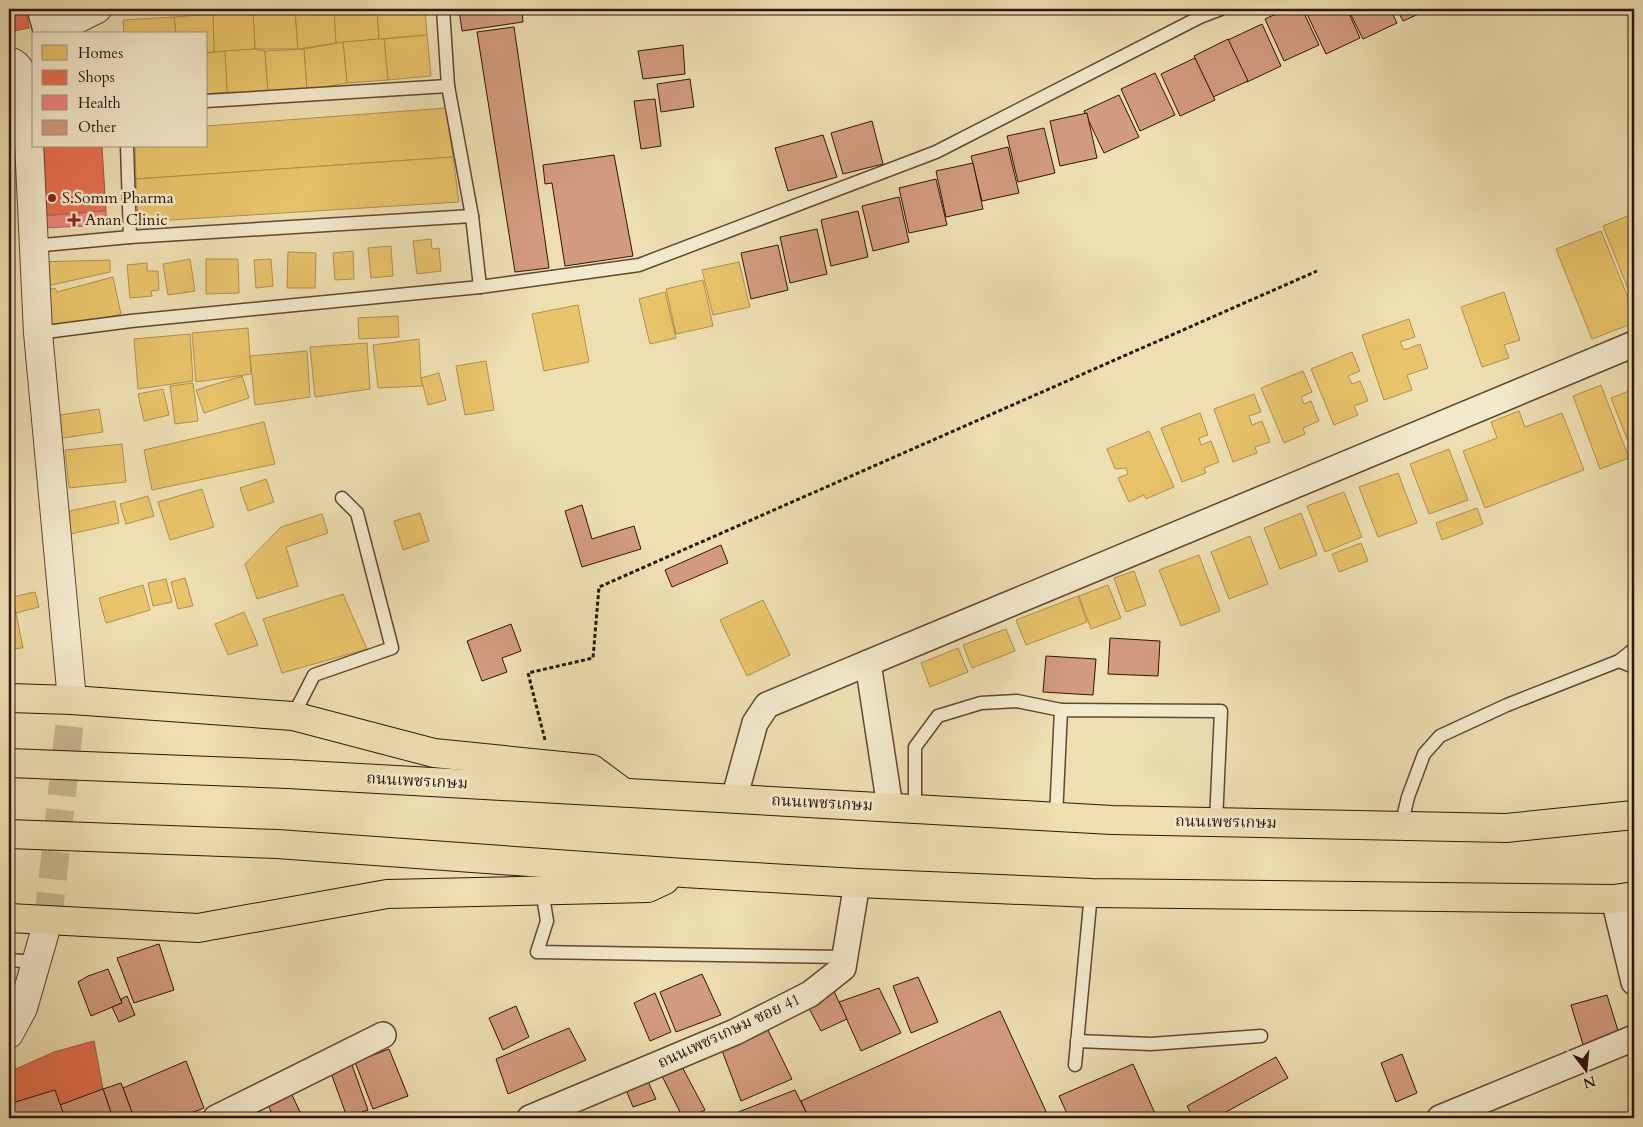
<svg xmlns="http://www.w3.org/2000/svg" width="1643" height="1127" font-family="Cardo,'Noto Serif Thai',serif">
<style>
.homes{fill:#e9c46a;stroke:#b28f4c}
.shops{fill:#e76f51;stroke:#b0543a}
.health{fill:#f28482;stroke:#b8625c}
.building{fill:#d39b7f;stroke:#311405}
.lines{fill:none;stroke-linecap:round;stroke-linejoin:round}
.tertiary-tunnel{stroke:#c7b68f;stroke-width:28;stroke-dasharray:28 14;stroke-linecap:butt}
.service-casing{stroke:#604730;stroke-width:15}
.minor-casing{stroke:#604730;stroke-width:28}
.tertiary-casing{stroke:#604730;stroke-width:30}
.trunk-casing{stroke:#311405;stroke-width:30}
.path{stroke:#311405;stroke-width:3;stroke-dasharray:4 2.5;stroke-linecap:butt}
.service{stroke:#f3eacd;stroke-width:12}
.minor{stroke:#f3eacd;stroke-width:25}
.tertiary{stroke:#f3eacd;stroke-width:28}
.trunk{stroke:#eddfb2;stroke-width:28}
.trunk-bridge-casing{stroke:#311405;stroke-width:30;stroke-linecap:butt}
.trunk-bridge{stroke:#eddfb2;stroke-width:28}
.poi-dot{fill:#8f2418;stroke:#f3eacd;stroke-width:2}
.labels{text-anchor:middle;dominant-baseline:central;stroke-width:5;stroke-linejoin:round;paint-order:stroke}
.poi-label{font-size:16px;fill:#311405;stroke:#f3eacd;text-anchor:start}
.street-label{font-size:16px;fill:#311405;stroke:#f3eacd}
</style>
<rect width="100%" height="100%" fill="#eddfb2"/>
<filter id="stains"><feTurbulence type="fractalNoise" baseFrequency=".004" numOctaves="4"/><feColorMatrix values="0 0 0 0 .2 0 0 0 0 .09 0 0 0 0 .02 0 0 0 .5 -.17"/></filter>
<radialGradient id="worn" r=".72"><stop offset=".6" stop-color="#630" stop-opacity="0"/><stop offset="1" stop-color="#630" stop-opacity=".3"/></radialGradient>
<g class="homes">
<path d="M 295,9 L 298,49 L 255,49 L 253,12 Z"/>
<path d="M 295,9 L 334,9 L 336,43 L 298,49 Z"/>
<path d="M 334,9 L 377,9 L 379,39 L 336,43 Z"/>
<path d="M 377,9 L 425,9 L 427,35 L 379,39 Z"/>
<path d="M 253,12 L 255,49 L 214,52 L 213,14 Z"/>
<path d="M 213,14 L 214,52 L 206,53 L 206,34 L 176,34 L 174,17 Z"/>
<path d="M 174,17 L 176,34 L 124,34 L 123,20 Z"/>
<path d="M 427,35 L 431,76 L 388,80 L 384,39 Z"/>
<path d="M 379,39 L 384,39 L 388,80 L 347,83 L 343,42 Z"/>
<path d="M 343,42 L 347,83 L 307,90 L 304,49 Z"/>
<path d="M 255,49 L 265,51 L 268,93 L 227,92 L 225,51 Z"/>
<path d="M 304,49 L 307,90 L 268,93 L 265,51 Z"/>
<path d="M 225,51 L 227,92 L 206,94 L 206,53 Z"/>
<path d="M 446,108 L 453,157 L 136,179 L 135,146 L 206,146 L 206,126 Z"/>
<path d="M 453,157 L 459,202 L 138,222 L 136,179 Z"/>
<path d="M 1632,214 L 1634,221 L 1634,304 L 1603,226 Z"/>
<path d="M 1601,231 L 1634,312 L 1634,323 L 1592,339 L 1556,249 Z"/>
<path d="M 431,239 L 432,249 L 439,248 L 441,271 L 417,274 L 413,241 Z"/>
<path d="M 391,246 L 393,276 L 371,278 L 368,248 Z"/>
<path d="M 353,251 L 354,279 L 335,280 L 333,253 Z"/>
<path d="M 288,252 L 316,253 L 315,288 L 287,288 Z"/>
<path d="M 190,259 L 195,291 L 168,295 L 163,264 Z"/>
<path d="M 206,259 L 238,259 L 239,293 L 206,294 Z"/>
<path d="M 271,259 L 273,286 L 256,288 L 254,260 Z"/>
<path d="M 110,260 L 110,272 L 38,288 L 36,262 Z"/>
<path d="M 739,262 L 750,307 L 713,315 L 702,270 Z"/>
<path d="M 147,263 L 147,271 L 158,271 L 159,290 L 151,291 L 152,296 L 130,298 L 127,265 Z"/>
<path d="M 113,277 L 121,314 L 47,332 L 41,291 L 55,288 L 57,292 Z"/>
<path d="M 703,280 L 713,326 L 676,334 L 666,289 Z"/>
<path d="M 665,292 L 676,338 L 650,344 L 639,299 Z"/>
<path d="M 1504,292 L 1520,340 L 1504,345 L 1509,358 L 1482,367 L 1461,307 Z"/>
<path d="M 578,305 L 589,362 L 544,371 L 532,314 Z"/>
<path d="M 398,316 L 399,337 L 359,339 L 358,318 Z"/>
<path d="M 1409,319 L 1415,337 L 1400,342 L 1404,350 L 1420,344 L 1428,368 L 1407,375 L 1412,390 L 1384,400 L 1362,335 Z"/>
<path d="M 248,328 L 251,374 L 196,382 L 192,333 Z"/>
<path d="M 190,334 L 193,381 L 138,389 L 134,339 Z"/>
<path d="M 419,339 L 421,378 L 423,386 L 378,388 L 373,345 Z"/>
<path d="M 367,343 L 370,389 L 315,397 L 310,347 Z"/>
<path d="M 307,351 L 310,397 L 255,405 L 250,356 Z"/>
<path d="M 1352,352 L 1360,371 L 1348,376 L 1352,384 L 1360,381 L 1368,401 L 1354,406 L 1358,415 L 1334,425 L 1311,369 Z"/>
<path d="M 486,361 L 494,410 L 465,415 L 456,366 Z"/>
<path d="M 1303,371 L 1312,392 L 1301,397 L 1304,404 L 1311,401 L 1319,421 L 1303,428 L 1305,434 L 1284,443 L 1261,388 Z"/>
<path d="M 439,373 L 446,400 L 428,405 L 421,378 Z"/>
<path d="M 242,376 L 249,398 L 204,413 L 196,390 Z"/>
<path d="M 193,383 L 198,421 L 175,424 L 170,386 Z"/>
<path d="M 1601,385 L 1629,458 L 1600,469 L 1573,396 Z"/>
<path d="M 163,389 L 169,415 L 144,421 L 138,394 Z"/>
<path d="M 1634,389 L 1634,448 L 1631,449 L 1611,398 Z"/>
<path d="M 1254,394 L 1261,412 L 1249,416 L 1252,425 L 1262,421 L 1270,442 L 1255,447 L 1257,453 L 1233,462 L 1214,409 Z"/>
<path d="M 99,409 L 103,432 L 57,439 L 54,416 Z"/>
<path d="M 1519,411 L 1525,427 L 1562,413 L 1584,470 L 1485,508 L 1463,451 L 1497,438 L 1491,422 Z"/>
<path d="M 1200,413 L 1208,435 L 1199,438 L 1201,445 L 1211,441 L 1219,462 L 1204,468 L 1206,473 L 1182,482 L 1161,428 Z"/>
<path d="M 264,422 L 275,464 L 152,490 L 144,450 Z"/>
<path d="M 1149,431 L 1174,487 L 1146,499 L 1144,495 L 1129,502 L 1118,478 L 1128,474 L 1126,468 L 1115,469 L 1107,449 Z"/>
<path d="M 122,444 L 126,482 L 69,488 L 65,450 Z"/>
<path d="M 1449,449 L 1468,500 L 1429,514 L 1410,464 Z"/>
<path d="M 1398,473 L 1417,523 L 1378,537 L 1359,487 Z"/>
<path d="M 266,479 L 274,502 L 248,511 L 240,488 Z"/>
<path d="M 202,489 L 214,527 L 170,540 L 158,502 Z"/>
<path d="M 1344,492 L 1362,537 L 1325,552 L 1307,506 Z"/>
<path d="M 148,496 L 154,516 L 126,524 L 120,504 Z"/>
<path d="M 115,501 L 119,523 L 66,535 L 61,513 Z"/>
<path d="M 1477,508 L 1483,524 L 1442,540 L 1436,523 Z"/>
<path d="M 420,513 L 429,541 L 403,550 L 394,521 Z"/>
<path d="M 1301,513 L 1317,555 L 1280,569 L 1264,528 Z"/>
<path d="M 322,514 L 328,533 L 286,547 L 298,586 L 257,599 L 245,564 L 281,527 Z"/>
<path d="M 1250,536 L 1268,584 L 1229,599 L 1211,552 Z"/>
<path d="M 1361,543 L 1368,561 L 1339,572 L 1332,554 Z"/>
<path d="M 1199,555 L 1220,611 L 1181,626 L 1159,570 Z"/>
<path d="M 1134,571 L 1146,605 L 1126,612 L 1114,578 Z"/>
<path d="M 185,578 L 193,606 L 178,609 L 171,582 Z"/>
<path d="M 166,579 L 172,602 L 153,606 L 148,583 Z"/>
<path d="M 143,585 L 150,610 L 106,623 L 99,598 Z"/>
<path d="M 1108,585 L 1121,618 L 1091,629 L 1079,596 Z"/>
<path d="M 35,592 L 39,607 L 16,613 L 12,597 Z"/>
<path d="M 343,594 L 367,649 L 282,673 L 263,619 Z"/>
<path d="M 1078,596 L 1087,622 L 1026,645 L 1016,620 Z"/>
<path d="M 763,600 L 790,655 L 747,676 L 720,620 Z"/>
<path d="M 244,612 L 258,645 L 228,655 L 215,624 Z"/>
<path d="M 9,613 L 16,613 L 23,648 L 9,649 Z"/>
<path d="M 1006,629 L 1015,651 L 972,668 L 963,645 Z"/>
<path d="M 958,648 L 968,672 L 930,687 L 921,663 Z"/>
</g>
<g class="shops">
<path d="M 9,9 L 26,9 L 29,28 L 9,32 Z"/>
<path d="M 40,146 L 102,146 L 106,211 L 42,216 Z"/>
<path d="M 9,253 L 11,253 L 14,296 L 9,296 Z"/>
<path d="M 94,1041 L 103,1089 L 60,1105 L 55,1090 L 12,1103 L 9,1092 L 9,1072 L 54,1052 Z"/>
</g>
<path class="health" d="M 106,211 L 107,225 L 43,228 L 42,216 Z"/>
<g class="building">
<path d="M 459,9 L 522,9 L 523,22 L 462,31 Z"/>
<path d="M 1287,9 L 1302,9 L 1319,45 L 1284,61 L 1265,19 Z"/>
<path d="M 1313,9 L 1347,9 L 1360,38 L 1326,54 L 1306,12 Z"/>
<path d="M 1348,9 L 1390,9 L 1397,23 L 1363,39 Z"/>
<path d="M 1397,9 L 1430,9 L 1403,21 Z"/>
<path d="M 1262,24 L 1281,66 L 1247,82 L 1228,40 Z"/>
<path d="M 514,27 L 549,268 L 515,272 L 477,32 Z"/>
<path d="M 1228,39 L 1248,81 L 1213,97 L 1194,56 Z"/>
<path d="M 683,45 L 685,74 L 643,79 L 638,51 Z"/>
<path d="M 1195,58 L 1215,100 L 1180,116 L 1161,74 Z"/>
<path d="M 1155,73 L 1175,115 L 1140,131 L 1121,89 Z"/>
<path d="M 690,79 L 694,107 L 661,112 L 657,84 Z"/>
<path d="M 1119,95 L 1139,137 L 1104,153 L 1084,111 Z"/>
<path d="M 655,99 L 661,146 L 641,149 L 634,101 Z"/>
<path d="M 1087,113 L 1097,158 L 1060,166 L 1050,121 Z"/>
<path d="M 872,121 L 883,164 L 843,174 L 831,133 Z"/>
<path d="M 1044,128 L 1055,173 L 1018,182 L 1007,136 Z"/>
<path d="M 823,135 L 837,177 L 788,191 L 775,148 Z"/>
<path d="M 1008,147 L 1019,193 L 982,201 L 971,156 Z"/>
<path d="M 614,155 L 633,256 L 565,266 L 552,183 L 545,184 L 543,165 Z"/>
<path d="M 973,163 L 983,209 L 946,217 L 936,171 Z"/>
<path d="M 936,179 L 947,225 L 909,233 L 899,188 Z"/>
<path d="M 899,197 L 909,242 L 873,251 L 862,206 Z"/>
<path d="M 858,211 L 868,257 L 831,266 L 821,220 Z"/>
<path d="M 817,229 L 827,274 L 790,283 L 780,237 Z"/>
<path d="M 778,245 L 788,290 L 751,299 L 741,253 Z"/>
<path d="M 582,505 L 592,539 L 634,526 L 641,549 L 582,567 L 565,511 Z"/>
<path d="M 721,545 L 728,563 L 672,587 L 665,570 Z"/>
<path d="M 511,624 L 521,651 L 502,658 L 507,672 L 482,681 L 467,641 Z"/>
<path d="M 1110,638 L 1160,641 L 1158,676 L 1108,674 Z"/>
<path d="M 1046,656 L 1096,659 L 1093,695 L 1043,692 Z"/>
<path d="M 159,944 L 174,990 L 134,1003 L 117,958 Z"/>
<path d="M 108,969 L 122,1003 L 91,1016 L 78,982 L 88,976 Z"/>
<path d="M 702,974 L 721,1015 L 676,1032 L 660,992 Z"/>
<path d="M 918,977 L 938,1022 L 911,1033 L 893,986 Z"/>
<path d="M 879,988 L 901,1033 L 861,1051 L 839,1002 Z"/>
<path d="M 833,989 L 847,1019 L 821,1031 L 805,1001 Z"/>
<path d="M 655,993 L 671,1032 L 650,1041 L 634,1003 Z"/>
<path d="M 1607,995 L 1620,1037 L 1584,1048 L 1571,1005 Z"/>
<path d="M 127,996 L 135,1015 L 119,1022 L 112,1007 L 122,1003 L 121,999 Z"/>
<path d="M 516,1006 L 529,1037 L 503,1050 L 489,1018 Z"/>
<path d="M 1000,1011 L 1049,1118 L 809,1118 L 801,1101 Z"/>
<path d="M 766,1026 L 792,1079 L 741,1101 L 721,1048 Z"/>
<path d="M 569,1028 L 586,1060 L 508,1094 L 496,1059 Z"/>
<path d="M 389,1049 L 408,1096 L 373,1109 L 355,1062 Z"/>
<path d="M 1402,1054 L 1417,1093 L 1396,1102 L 1381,1063 Z"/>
<path d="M 1276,1057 L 1288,1078 L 1215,1118 L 1193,1118 L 1187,1106 Z"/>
<path d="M 186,1061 L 204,1108 L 178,1118 L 134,1118 L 123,1088 Z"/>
<path d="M 680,1063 L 705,1110 L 688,1118 L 683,1118 L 660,1072 Z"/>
<path d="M 1133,1064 L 1157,1118 L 1069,1118 L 1059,1096 Z"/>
<path d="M 352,1065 L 368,1110 L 347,1117 L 331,1073 Z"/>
<path d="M 646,1077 L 656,1099 L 633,1107 L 624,1085 Z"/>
<path d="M 121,1083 L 123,1088 L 134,1118 L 113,1118 L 103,1089 Z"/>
<path d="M 103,1089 L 113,1118 L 65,1118 L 60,1105 Z"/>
<path d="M 55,1090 L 65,1118 L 9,1118 L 9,1104 Z"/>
<path d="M 795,1090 L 809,1118 L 723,1118 Z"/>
<path d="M 290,1091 L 303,1118 L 274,1118 L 266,1101 Z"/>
</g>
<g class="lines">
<path class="tertiary-tunnel" d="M 48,921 L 72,700"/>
<g class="service-casing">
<g id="service">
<path d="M 443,9 L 448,86 L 472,216 L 480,287"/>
<path d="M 206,101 L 448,86"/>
<path d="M 127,146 L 130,237"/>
<path d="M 33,246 L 130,237 L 472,216"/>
<path d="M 38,333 L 131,321 L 480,287 L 639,265 L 936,152 L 1200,17 L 1221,9"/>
<path d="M 1619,661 L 1634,649"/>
<path d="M 293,716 L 314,675 L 392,648 L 357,513 L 342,498"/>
<path d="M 915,809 L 915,747 L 938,716 L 981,703 L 1017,701 L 1061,710"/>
<path d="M 1056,817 L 1061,710 L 1221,711 L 1216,822"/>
<path d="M 1401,826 L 1408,797 L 1424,754 L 1440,736 L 1507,705 L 1619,661 L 1634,667"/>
<path d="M 542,890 L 547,921 L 537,952 L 845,957"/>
<path d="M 9,960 L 37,962"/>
<path d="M 1077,1041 L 1151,1044 L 1261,1036"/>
<path d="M 1075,1065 L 1091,893"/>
</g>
</g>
<g class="minor-casing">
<g id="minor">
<path d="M 40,9 L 47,34"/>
<path d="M 868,663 L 890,807"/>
<path d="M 734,799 L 755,723 L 767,705 L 1634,344"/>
<path d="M 1614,899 L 1634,982"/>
<path d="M 216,1118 L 383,1035"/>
<path d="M 530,1118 L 735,1032 L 810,994 L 843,968 L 857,883"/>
<path d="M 1440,1118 L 1634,1038"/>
</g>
</g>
<g class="tertiary-casing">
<g id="tertiary">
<path d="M 47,34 L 97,9"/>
<path d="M 9,61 C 25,66 24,85 27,100 L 38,333 L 72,700"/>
<path d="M 9,1034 L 23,1008 L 48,921"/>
</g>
</g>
<g class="trunk-casing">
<g id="trunk">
<path d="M 9,698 L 72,700 L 293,716 L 434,753 L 592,769 L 623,792"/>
<path d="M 288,774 L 1112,820 L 1506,828 L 1634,815"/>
<path d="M 277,844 L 684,873 L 857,883 L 1091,893 L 1614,899 L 1634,896"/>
<path d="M 9,918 L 198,928 L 387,894 L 648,888 L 665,880"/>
</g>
</g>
<path class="path" d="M 545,740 L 528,673 L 593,658 L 599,587 L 1317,271"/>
<use href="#service" class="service"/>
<use href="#minor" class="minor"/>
<use href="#tertiary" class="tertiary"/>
<use href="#trunk" class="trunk"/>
<g class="trunk-bridge-casing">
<g id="trunk-bridge">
<path d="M 9,763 L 288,774"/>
<path d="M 9,834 L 277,844"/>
</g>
</g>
<use href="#trunk-bridge" class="trunk-bridge"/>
</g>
<g class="poi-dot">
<circle cx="52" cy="198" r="5"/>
<path d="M71.5 212.5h5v5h5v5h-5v5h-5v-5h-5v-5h5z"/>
</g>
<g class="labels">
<g class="poi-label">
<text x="62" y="198">S.Somm Pharma</text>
<text x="85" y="220">Anan Clinic</text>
</g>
<g class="street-label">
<text transform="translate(417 781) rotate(3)">ถนนเพชรเกษม</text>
<text transform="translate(822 803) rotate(3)">ถนนเพชรเกษม</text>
<text transform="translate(1226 822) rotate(1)">ถนนเพชรเกษม</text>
<text transform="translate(729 1031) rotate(-25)">ถนนเพชรเกษม ซอย 41</text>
</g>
</g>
<rect width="1643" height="1127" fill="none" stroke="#eddfb2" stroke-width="30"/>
<rect x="10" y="10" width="1623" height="1107" fill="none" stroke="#311405" stroke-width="2.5"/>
<rect x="15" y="15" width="1613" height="1097" fill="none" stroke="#311405"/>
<rect x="32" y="32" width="175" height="115" fill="#f3eacd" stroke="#a5947d"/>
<rect x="42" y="45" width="25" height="15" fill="#e9c46a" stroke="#a5947d"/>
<text x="78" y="58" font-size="15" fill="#311405">Homes</text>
<rect x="42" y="70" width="25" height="15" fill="#e76f51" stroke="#a5947d"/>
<text x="78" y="82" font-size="15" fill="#311405">Shops</text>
<rect x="42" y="95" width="25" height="15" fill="#f28482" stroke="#a5947d"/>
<text x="78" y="108" font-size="15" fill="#311405">Health</text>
<rect x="42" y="120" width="25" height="15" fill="#d39b7f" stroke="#a5947d"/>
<text x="78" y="132" font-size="15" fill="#311405">Other</text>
<g transform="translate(1586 1070) rotate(164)" stroke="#f3eacd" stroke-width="4" paint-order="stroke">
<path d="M0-4L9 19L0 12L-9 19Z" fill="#311405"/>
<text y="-8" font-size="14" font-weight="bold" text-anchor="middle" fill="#311405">N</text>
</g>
<rect width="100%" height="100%" filter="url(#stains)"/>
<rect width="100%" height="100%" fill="url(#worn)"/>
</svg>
